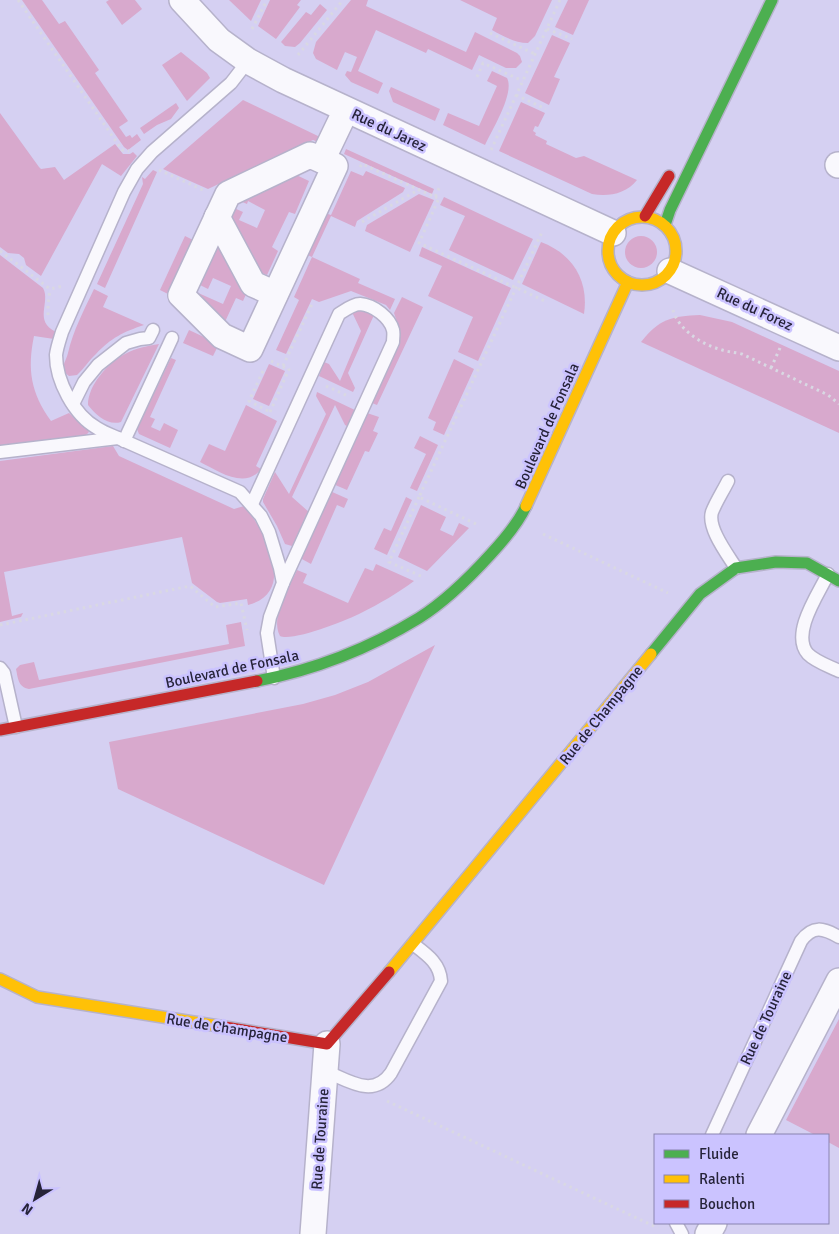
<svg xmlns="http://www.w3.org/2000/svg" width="839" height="1234" font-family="Signika,sans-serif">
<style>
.green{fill:#d8a9cd}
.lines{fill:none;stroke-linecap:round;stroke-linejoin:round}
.lane-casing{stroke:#b6b2cb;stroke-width:15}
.street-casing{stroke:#b6b2cb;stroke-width:28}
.fast-casing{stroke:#b6b2cb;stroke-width:14}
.slow-casing{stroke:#b6b2cb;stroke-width:14}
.jam-casing{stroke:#b6b2cb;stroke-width:14}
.path{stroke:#d9d8e3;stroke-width:3;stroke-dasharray:2.5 4;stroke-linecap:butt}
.lane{stroke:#f9f8fd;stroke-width:12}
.street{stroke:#f9f8fd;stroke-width:25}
.fast{stroke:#4caf50;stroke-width:11}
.slow{stroke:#ffc107;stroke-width:11}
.jam{stroke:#c62828;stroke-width:11}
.labels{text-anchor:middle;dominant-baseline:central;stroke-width:5;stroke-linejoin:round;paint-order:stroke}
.street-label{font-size:15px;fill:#262339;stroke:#cbc3ff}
</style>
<rect width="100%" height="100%" fill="#d5d0f2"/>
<g class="green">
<path d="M 22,0 L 42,0 L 59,24 L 65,21 L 99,70 L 95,73 L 128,121 L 119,127 L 126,137 L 130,135 L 132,138 L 137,134 L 141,140 L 128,150 L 124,147 Z"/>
<path d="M 109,0 L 135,0 L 142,9 L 122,25 L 106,2 Z"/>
<path d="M 229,0 L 261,0 L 251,21 Z"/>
<path d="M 270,0 L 301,0 L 297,5 L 300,7 L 276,39 L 258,26 Z"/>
<path d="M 351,0 L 368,0 L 366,6 L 466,52 L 475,32 L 517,53 L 520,56 L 522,62 L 516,68 L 506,68 L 479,55 L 472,70 L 428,49 L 426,53 L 376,30 L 358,71 L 383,83 L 378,94 L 351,82 L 345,75 L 347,71 L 351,72 L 357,57 L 345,52 L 337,70 L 316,59 L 313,53 L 316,42 Z"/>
<path d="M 460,0 L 552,0 L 535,36 L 528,43 C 515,43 503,36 492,30 L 497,18 Z"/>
<path d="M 568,0 L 589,0 L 573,35 L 555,27 Z"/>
<path d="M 320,4 L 327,10 L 300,43 L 295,47 L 285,46 L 281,42 L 306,12 L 311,15 Z"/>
<path d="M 552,35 L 570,43 L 554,77 L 560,79 L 549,105 L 525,93 Z"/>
<path d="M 181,52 L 207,73 L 210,78 L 187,101 L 162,65 Z"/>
<path d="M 492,71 L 507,78 C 515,93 492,130 485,145 L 443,125 L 448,113 L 479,126 L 497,86 L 487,81 Z"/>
<path d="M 391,87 L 440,109 L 435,121 L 393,102 L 389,91 Z"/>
<path d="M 243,100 L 320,137 L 318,142 L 313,140 L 208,189 L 163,169 Z"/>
<path d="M 521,102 L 545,113 L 538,127 L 535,126 L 533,131 L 536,133 L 535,135 L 547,141 L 546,144 L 576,158 L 584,156 L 637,180 C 626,194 608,197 592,194 L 499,151 Z"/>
<path d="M 176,103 L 179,108 L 171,119 L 157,125 L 144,134 L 140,128 Z"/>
<path d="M 0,113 L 39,167 L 41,169 L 55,167 L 64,180 L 115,144 L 123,154 L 130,154 L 133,152 L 137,156 L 121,176 L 102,164 L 41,276 L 26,265 L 24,258 L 19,254 L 8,253 L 0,247 Z"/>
<path d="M 346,149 L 434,189 L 432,194 L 344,154 Z"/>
<path d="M 153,170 L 157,172 L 105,288 L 97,284 L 143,184 L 142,177 L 145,179 Z"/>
<path d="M 351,171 L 363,176 L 366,171 L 405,188 L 403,192 L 357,221 L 355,227 L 331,216 L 312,257 L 360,279 L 358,283 L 395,299 L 390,310 L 386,305 L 351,291 L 319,302 L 312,299 L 286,354 L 276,350 L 299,300 L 294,297 L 312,257 L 303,253 L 322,212 L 331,215 Z"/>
<path d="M 290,172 L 309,181 L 295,214 L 289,212 L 272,247 L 278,251 L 267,275 L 256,271 L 229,218 L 234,208 L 243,212 L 239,220 L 257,228 L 265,210 L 248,201 L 247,204 L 240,201 Z"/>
<path d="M 419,194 L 434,200 L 410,252 L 365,231 L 367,225 Z"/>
<path d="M 444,197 L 533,239 L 513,280 L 449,250 L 465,216 L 440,205 Z"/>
<path d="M 185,236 L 195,241 L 170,295 L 160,290 Z"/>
<circle cx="641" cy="252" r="16"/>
<path d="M 541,242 C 573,254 589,281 584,314 L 522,284 Z"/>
<path d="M 220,243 L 248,290 L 243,301 L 236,298 L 224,324 L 196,292 L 223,304 L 231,286 L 213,278 L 208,289 L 196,283 L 212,248 L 217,250 Z"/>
<path d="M 422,247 L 511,288 L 478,361 L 458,352 L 473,317 L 428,296 L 442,266 L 419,256 Z"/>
<path d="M 0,255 L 43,288 C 51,302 33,321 56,332 L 54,339 L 34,336 C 27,370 31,393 51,421 L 69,413 L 88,430 L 89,432 L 86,435 L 0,447 Z"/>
<path d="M 94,289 L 108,296 L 103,307 L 144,325 C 123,332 111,338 96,354 C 89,360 84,369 77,375 L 69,376 L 64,372 C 62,364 66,361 68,353 C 73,331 84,310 94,289 Z"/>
<path d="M 402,297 L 423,307 L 377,405 L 372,403 L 398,345 L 400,331 L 394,313 Z"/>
<path d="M 359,309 L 374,315 L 348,373 L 355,388 L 353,392 L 319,376 L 324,362 L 329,364 L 340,381 L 361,331 L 351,310 Z"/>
<path d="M 700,315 L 732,322 L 839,371 L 839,433 L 641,342 C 659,319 672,316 700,315 Z"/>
<path d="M 189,330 L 219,344 L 213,356 L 183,343 Z"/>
<path d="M 159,344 L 121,422 C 108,426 96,415 88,405 C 88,385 108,363 125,354 C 135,348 148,346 159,344 Z"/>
<path d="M 171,358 L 176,360 L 150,417 L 155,419 L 151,427 L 160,431 L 164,423 L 178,430 L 170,448 L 139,434 L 137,429 Z"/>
<path d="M 454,359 L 474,369 L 444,435 L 433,430 L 436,422 L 428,418 Z"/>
<path d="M 269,364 L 285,371 L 269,406 L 253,399 Z"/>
<path d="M 317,392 L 357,411 L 349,427 L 345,425 L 335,405 L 292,497 L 310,513 L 295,543 L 292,546 L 285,544 L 277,526 L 263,502 L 263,499 L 275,472 L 289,494 L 326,414 L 316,396 Z"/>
<path d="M 246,405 L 277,421 L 256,466 L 261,469 C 245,490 218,471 200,462 L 209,444 L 225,451 Z"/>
<path d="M 367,413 L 379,417 L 373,431 L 378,433 L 369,452 L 365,451 L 347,490 L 333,484 Z"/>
<path d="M 420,436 L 438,445 L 417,491 L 410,488 L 426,454 L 414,448 Z"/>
<path d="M 113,446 L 119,456 L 234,509 L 244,506 C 265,530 298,592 248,605 L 247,599 L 220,603 L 217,602 L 192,583 L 182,537 L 4,572 L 12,616 L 23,613 L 21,617 L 0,622 L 0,461 Z"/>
<path d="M 330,491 L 348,499 L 344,508 L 337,505 L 311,564 L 300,558 Z"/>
<path d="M 406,497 L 412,500 L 387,555 L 374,549 L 384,528 L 391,531 Z"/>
<path d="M 421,505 L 446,517 L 440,530 L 453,536 L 459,523 L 469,528 L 427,571 L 398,557 Z"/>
<path d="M 376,564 L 414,581 C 398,593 379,604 361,613 C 348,620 292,642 280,636 C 270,616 289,588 297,570 L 307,574 L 303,583 L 348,603 L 365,568 L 373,571 Z"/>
<path d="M 241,622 L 245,646 L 29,689 C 18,687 18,678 16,669 L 20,665 L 34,662 L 39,680 L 229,644 L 226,625 Z"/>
<path d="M 435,645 L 324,885 L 118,789 L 109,742 L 303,704 L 335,695 L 368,682 Z"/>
<path d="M 839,1019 L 839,1148 L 828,1142 L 828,1135 L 815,1135 L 786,1120 Z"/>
</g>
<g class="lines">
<g class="lane-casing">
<g id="lane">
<path d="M 73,404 L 84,382 L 98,365 L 126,343 L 140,339 L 149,338 L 153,330"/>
<path d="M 118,438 C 111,435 103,432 97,428 C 74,415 56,381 56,355 C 57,347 60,339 62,332 L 124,192 L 137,169 L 152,152 L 231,83 L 248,61"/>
<path d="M 124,441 L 172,338"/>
<path d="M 0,452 L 118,438 L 240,492 L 261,516 L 269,532 L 280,568 L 283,583 L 270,617 L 267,633 L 274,678"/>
<path d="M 728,481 C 723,491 716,502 712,512 C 707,528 728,555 736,568"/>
<path d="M 252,504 L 339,314 C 345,310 353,304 360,304 C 374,305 390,318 393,330 C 394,334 393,338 393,342 L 283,583"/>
<path d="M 828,574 C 819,593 790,634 808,654 C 816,662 829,666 839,671"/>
<path d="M 0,668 L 4,673 L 16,727"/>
<path d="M 325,1071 C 348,1080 373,1099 391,1073 L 441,981 C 440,963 426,954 413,944"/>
<path d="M 712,1135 L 801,941 C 813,925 823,928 839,937"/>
<path d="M 676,1223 L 682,1234"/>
</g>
</g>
<g class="street-casing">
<g id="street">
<path d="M 182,0 L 219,40 L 248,61 L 283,80 L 613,233"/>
<path d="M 310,155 L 335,166 L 250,349 L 222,336 L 181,295 L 228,194 Z"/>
<path d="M 322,160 L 346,110"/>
<path d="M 838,165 L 839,165"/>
<path d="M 217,217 L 253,284 L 275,294"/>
<path d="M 670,271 L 839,348"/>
<path d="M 759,1135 L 839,981"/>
<path d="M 313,1234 L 327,1044"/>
<path d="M 708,1234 L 714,1223"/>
</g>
</g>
<g class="fast-casing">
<g id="fast">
<path d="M 665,225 L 670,210 L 772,0"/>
<path d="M 651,654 L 700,594 L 736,568 L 776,562 L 807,563 L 839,581"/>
<path d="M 257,681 C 314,670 370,648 419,618 C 446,601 469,578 490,555 C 503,541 518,524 526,506"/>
</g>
</g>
<g class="slow-casing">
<g id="slow">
<circle cx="642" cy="251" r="34"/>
<path d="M 526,506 L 628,282"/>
<path d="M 389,972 L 651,654"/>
<path d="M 0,979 L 37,997 L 219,1026"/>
</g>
</g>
<g class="jam-casing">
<g id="jam">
<path d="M 645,216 L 669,176"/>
<path d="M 0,730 L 257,681"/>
<path d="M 219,1026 L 327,1044 L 389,972"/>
</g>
</g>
<g class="path">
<path d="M 18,0 L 122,150 L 129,151"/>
<path d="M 252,29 L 267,0"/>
<path d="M 547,29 L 572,39"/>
<path d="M 490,33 L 535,54"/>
<path d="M 298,55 L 343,0"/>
<path d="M 477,77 L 483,63 L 523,81"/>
<path d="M 516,95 L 546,109"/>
<path d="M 491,150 L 560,0"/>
<path d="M 360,167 L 362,164 L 435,197 L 440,186"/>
<path d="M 159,170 L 203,190"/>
<path d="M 435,197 L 439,198 L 419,243 L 547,302"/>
<path d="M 362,222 L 418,190"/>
<path d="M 0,251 L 50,289 L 63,286"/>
<path d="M 673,310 C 678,329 701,344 719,349 C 727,352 734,352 742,354 L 828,395 L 839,404"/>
<path d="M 48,315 L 48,305 L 50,289"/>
<path d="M 271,361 L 290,370"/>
<path d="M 283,366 L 313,302"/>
<path d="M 771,368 L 780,348"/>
<path d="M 263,371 L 249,401 L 270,412"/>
<path d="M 326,386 L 348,396"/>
<path d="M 270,412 L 289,369"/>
<path d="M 419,497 L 389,562 L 423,577"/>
<path d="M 476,524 L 419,497 L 542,232"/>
<path d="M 543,534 L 668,593"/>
<path d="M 0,625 L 190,586 L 215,607 L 241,603 L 247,630"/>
<path d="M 387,1101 L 658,1228"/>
</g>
<use href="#lane" class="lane"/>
<use href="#street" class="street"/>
<use href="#fast" class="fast"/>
<use href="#slow" class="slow"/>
<use href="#jam" class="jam"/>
</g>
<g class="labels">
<g class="street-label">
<text transform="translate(389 130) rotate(25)">Rue du Jarez</text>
<text transform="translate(755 309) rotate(25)">Rue du Forez</text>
<text transform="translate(547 426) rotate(-66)">Boulevard de Fonsala</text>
<text transform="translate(232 669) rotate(-12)">Boulevard de Fonsala</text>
<text transform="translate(601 715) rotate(-51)">Rue de Champagne</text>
<text transform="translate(766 1018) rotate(-65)">Rue de Touraine</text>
<text transform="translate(227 1028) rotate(9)">Rue de Champagne</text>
<text transform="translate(320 1139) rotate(-86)">Rue de Touraine</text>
</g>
</g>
<rect x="654" y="1134" width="175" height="90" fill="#cbc3ff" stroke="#8983b0"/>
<rect x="664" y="1150" width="25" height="8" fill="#4caf50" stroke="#8983b0"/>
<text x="699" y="1159" font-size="15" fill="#262339">Fluide</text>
<rect x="664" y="1175" width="25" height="8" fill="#ffc107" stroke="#8983b0"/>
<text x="699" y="1184" font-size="15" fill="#262339">Ralenti</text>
<rect x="664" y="1200" width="25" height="8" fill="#c62828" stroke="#8983b0"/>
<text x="699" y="1209" font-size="15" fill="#262339">Bouchon</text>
<g transform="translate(35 1199) rotate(217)" stroke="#cbc3ff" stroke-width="4" paint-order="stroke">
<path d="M0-4L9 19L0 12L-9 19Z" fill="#262339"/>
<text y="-8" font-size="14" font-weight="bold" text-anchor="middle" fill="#262339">N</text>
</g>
</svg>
